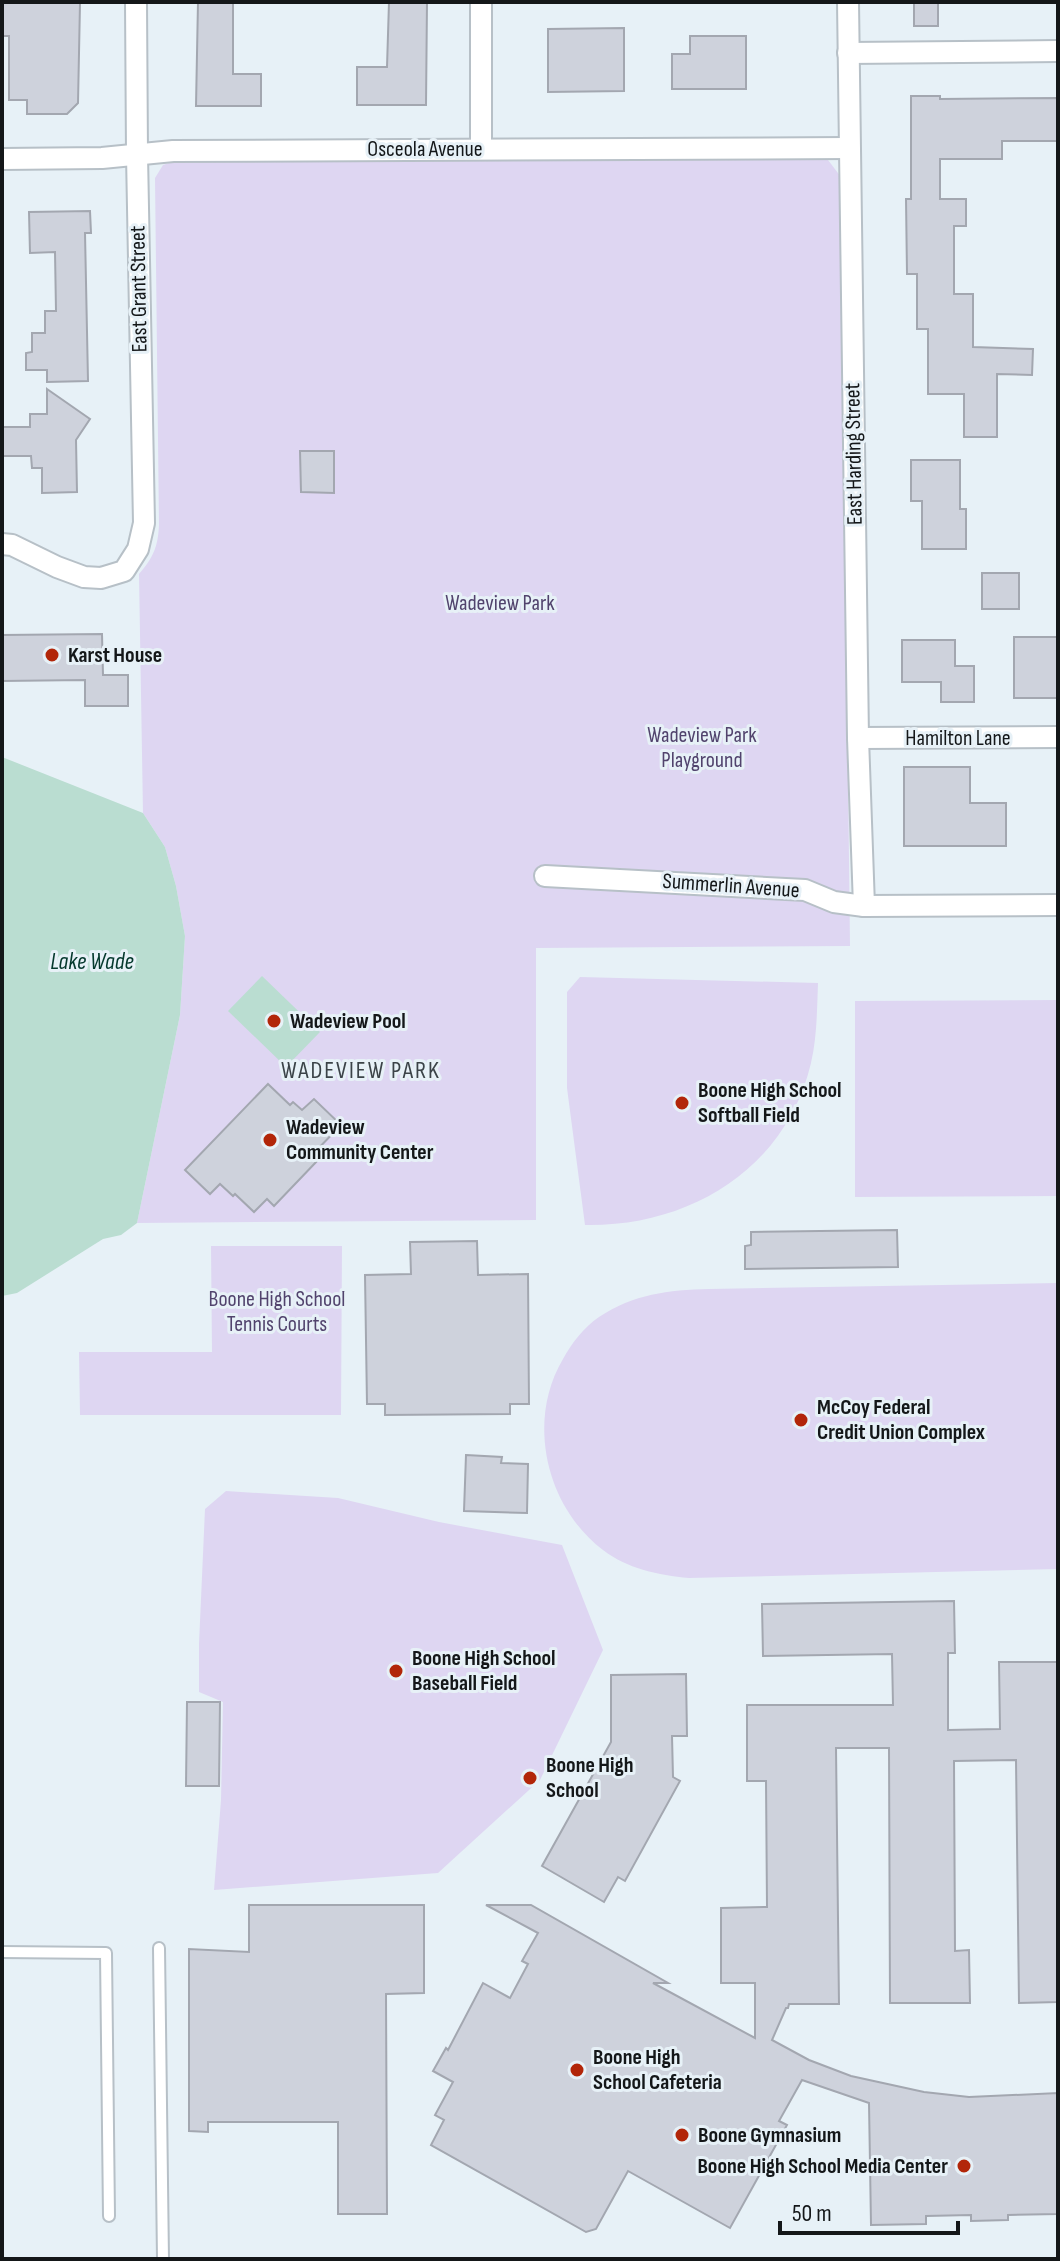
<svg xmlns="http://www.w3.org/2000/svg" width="1060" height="2261" font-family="'Sofia Sans Condensed',sans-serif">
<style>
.green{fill:#ded6f2}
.water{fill:#baddd1}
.building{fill:#ced2dc;stroke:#a3a7b0;stroke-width:2}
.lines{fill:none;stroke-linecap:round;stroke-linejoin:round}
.lane-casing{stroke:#b7c0c7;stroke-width:14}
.street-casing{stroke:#b7c0c7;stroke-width:24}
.lane{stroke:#fff;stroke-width:10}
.street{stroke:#fff;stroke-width:20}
.poi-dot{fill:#b22609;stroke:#e7f1f7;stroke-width:3}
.labels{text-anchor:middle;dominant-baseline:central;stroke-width:6;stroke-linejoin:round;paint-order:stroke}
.street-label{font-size:22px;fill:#141719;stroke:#e7f1f7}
.park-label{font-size:22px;fill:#51436d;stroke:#e7f1f7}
.poi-label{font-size:22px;font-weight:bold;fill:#141719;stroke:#e7f1f7;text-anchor:start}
.water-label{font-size:24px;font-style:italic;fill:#05392d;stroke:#e7f1f7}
.neighbourhood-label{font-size:24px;letter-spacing:2px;fill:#3b4348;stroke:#e7f1f7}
</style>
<rect width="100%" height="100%" fill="#e7f1f7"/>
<g class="green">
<path d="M 813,154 L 828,160 L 841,177 L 850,946 L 536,948 L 536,1220 L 137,1223 L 180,1015 L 185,936 L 176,886 L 165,847 L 143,813 L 139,574 C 153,558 158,547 159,525 L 155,178 L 163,165 L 178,160 Z"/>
<path d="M 580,977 L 818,983 C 817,1010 817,1037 811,1063 C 786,1169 689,1227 585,1225 L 567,1088 L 567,992 Z"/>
<path d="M 1058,1000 L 1058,1196 L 855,1197 L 855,1001 Z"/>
<path d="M 211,1246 L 342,1246 L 341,1415 L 80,1415 L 79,1352 L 212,1352 Z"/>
<path d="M 1058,1283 L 1058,1569 L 689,1578 C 658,1575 628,1569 603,1550 C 546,1507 526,1421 563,1359 C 572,1343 583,1328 599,1317 C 634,1294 668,1290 709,1289 Z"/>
<path d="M 226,1491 L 338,1498 L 439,1522 L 562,1545 L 603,1650 L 540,1780 L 438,1873 L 214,1890 L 221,1800 L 223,1702 L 199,1692 L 199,1644 L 205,1509 Z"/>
</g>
<g class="water">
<path d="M 2,757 L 143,813 L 165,847 L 176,886 L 185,936 L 180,1015 L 137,1223 L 121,1235 L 103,1239 L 17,1293 L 2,1296 Z"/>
<path d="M 262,976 L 320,1032 L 286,1067 L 228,1011 Z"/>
</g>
<g class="building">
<path d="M 2,2 L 80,3 L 78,103 L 67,114 L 27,114 L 27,100 L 9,100 L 9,36 L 2,36 Z"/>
<path d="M 198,2 L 233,2 L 233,74 L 261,74 L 261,106 L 196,106 Z"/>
<path d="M 389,2 L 427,2 L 426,105 L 357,105 L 357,67 L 387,67 Z"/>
<rect x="914" y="2" width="24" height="24"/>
<path d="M 624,28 L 624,91 L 548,92 L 548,29 Z"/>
<path d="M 690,36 L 746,36 L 746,89 L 672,89 L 672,54 L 690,54 Z"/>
<path d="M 911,96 L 940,96 L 940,99 L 1058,98 L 1058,141 L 1002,141 L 1002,159 L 940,159 L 940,199 L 966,199 L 966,226 L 954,226 L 954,294 L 973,294 L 973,347 L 1033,349 L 1032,375 L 997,374 L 997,437 L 964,437 L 964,394 L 928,394 L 928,329 L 917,329 L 917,274 L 907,274 L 906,199 L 911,199 Z"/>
<path d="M 90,211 L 91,233 L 85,233 L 88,381 L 47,382 L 47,370 L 26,370 L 26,353 L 32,352 L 32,333 L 45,333 L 45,311 L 56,311 L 55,252 L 30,253 L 29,212 Z"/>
<path d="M 47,389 L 90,419 L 76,440 L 77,492 L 42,493 L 42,468 L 32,468 L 31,456 L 2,456 L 2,427 L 30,427 L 30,414 L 47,414 Z"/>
<path d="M 300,451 L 334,451 L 334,493 L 301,492 Z"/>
<path d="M 911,460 L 960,460 L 960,509 L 966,509 L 966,549 L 922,549 L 922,501 L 911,501 Z"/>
<rect x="982" y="573" width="37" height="36"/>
<path d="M 102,634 L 103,675 L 128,675 L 128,706 L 85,706 L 85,680 L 2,681 L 2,635 Z"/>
<rect x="1014" y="637" width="44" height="61"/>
<path d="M 902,640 L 955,640 L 955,666 L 974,666 L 974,702 L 941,702 L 941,682 L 902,682 Z"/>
<path d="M 904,767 L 970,767 L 970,803 L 1006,803 L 1006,846 L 904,846 Z"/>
<path d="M 268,1084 L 290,1105 L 293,1102 L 302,1110 L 314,1099 L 341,1125 L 312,1155 L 318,1160 L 274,1206 L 267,1199 L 254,1212 L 235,1194 L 233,1196 L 220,1184 L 210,1194 L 185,1170 Z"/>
<path d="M 897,1230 L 898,1267 L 745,1269 L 745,1246 L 751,1245 L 751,1232 Z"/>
<path d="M 477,1241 L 478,1275 L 528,1274 L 529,1404 L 510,1404 L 510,1414 L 385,1415 L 385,1404 L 367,1404 L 365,1275 L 411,1274 L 410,1242 Z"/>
<path d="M 466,1455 L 502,1457 L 501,1463 L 528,1464 L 527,1513 L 464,1511 Z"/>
<path d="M 954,1601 L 955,1653 L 948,1653 L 948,1730 L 1000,1729 L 999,1662 L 1058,1662 L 1058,2002 L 1019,2003 L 1016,1760 L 954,1761 L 955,1951 L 969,1950 L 970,2003 L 890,2003 L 889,1748 L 836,1748 L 839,2004 L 789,2004 L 788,2008 L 786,2008 L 772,2040 L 809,2060 L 851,2076 L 924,2092 L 969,2097 L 1058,2093 L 1058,2214 L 1008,2215 L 1008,2220 L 971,2221 L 971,2215 L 926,2216 L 926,2224 L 871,2225 L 869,2103 L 802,2080 L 779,2121 L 787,2125 L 730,2228 L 628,2171 L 596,2229 L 586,2232 L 431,2145 L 444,2120 L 435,2115 L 453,2082 L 433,2071 L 446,2048 L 448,2050 L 483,1983 L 510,1998 L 528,1964 L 522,1961 L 538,1933 L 486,1905 L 531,1905 L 668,1983 L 653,1983 L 755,2038 L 755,1983 L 721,1983 L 721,1908 L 767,1907 L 766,1781 L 747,1781 L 747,1705 L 893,1705 L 892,1654 L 763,1656 L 762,1604 Z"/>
<path d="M 686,1674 L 687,1736 L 672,1736 L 673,1777 L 680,1781 L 625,1881 L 618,1877 L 604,1902 L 542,1866 L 611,1742 L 611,1675 Z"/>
<path d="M 187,1702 L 220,1702 L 219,1786 L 186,1786 Z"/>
<path d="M 249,1905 L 424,1905 L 424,1993 L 386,1994 L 387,2214 L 338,2214 L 338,2122 L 208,2122 L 208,2132 L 189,2131 L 189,1949 L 249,1952 Z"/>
</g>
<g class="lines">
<g class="lane-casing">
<g id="lane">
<path d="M 159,1948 L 163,2259"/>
<path d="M 2,1952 L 106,1953 L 109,2216"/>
</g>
</g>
<g class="street-casing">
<g id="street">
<path d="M 481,2 L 481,148"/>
<path d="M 848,2 L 858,738 L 864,906"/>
<path d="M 848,53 L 1058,51"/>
<path d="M 2,159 L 102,158 L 173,151 L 849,148"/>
<path d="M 2,544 L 12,545 L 57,567 L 84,577 L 101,578 L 124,571 L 138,549 L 144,523 L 137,155 L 136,2"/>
<path d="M 858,738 L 1058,737"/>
<path d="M 545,876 L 805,890 L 834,902 L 864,906 L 1058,905"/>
</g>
</g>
<use href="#lane" class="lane"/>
<use href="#street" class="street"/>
</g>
<g class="poi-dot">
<circle cx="52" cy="655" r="8"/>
<circle cx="274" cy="1021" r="8"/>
<circle cx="682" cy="1103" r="8"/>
<circle cx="270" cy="1140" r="8"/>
<circle cx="801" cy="1420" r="8"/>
<circle cx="396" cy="1671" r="8"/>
<circle cx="530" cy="1778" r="8"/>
<circle cx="577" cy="2070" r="8"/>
<circle cx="682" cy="2135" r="8"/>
<circle cx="964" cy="2166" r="8"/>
</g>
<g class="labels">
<g class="street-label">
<text x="425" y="149">Osceola Avenue</text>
<text transform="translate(139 289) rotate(-91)">East Grant Street</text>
<text transform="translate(854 454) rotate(-91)">East Harding Street</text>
<text x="958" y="738">Hamilton Lane</text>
<text transform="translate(731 886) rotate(4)">Summerlin Avenue</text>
</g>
<g class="park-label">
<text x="500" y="603">Wadeview Park</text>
<text x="702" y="735">Wadeview Park<tspan x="702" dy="25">Playground</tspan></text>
<text x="277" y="1299">Boone High School<tspan x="277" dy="25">Tennis Courts</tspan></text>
</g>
<g class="poi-label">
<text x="68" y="655">Karst House</text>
<text x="290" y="1021">Wadeview Pool</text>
<text x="698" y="1090">Boone High School<tspan x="698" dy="25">Softball Field</tspan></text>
<text x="286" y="1127">Wadeview<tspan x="286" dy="25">Community Center</tspan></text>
<text x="817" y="1407">McCoy Federal<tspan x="817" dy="25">Credit Union Complex</tspan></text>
<text x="412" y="1658">Boone High School<tspan x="412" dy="25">Baseball Field</tspan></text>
<text x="546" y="1765">Boone High<tspan x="546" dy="25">School</tspan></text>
<text x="593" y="2057">Boone High<tspan x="593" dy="25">School Cafeteria</tspan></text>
<text x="698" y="2135">Boone Gymnasium</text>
<text x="948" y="2166" text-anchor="end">Boone High School Media Center</text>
</g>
<g class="water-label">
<text x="92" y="961">Lake Wade</text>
</g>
<g class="neighbourhood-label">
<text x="361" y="1070">WADEVIEW PARK</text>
</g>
</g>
<rect width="1060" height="2261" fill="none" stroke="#141719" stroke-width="8"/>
<path d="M780 2221v12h178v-12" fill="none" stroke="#141719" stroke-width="4"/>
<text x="792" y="2221" font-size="24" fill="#141719" stroke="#e7f1f7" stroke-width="6" paint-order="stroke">50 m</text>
</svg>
